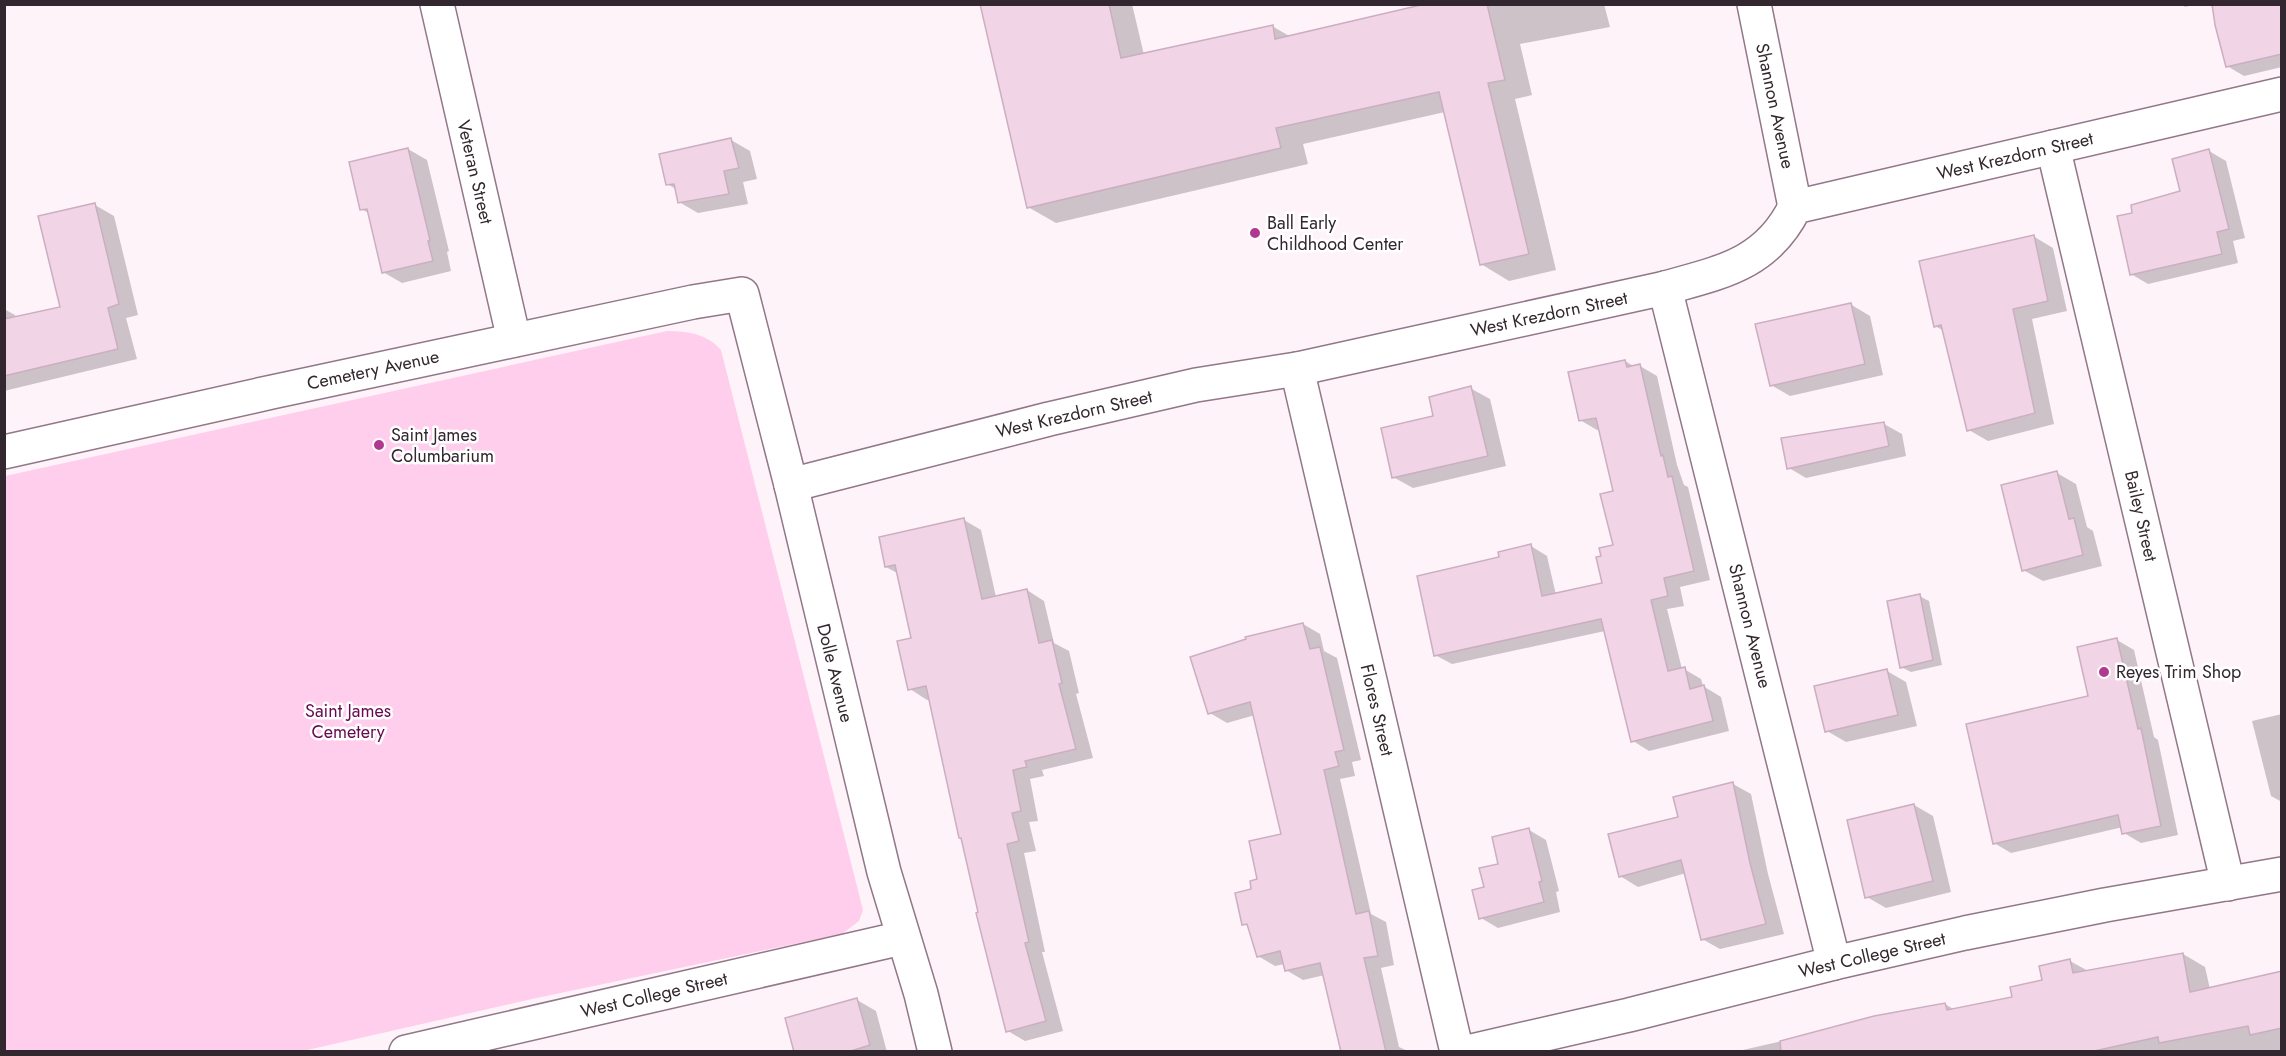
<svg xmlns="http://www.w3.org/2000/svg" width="2286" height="1056" font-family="Jost,sans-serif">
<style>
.green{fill:#ffceec}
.shadow{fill:#0003}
.building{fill:#f1d4e6;stroke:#cbafc0;stroke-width:1.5}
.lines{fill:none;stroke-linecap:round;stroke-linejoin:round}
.minor-casing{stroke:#927788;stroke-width:36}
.minor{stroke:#fff;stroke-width:33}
.poi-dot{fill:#b0398f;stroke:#fff;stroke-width:2}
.labels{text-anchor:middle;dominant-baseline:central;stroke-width:5;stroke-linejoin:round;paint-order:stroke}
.street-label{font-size:18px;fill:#32272e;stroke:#fff}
.poi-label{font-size:18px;fill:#32272e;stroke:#fff;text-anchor:start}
.park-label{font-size:18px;fill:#670951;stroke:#fff}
</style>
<rect width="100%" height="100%" fill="#fff3fa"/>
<path class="green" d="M 667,331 C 688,331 707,334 721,350 L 863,910 L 859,921 L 842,934 L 532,999 L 303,1051 L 5,1051 L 5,476 Z"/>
<g class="shadow">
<path d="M 981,4 L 1132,4 L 1144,55 L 1272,26 L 1291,37 L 1423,4 L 1604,4 L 1610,27 L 1520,44 L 1532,95 L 1515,99 L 1556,270 L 1509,281 L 1481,264 L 1445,112 L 1303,144 L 1308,164 L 1056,223 L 1028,207 Z"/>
<path d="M 2181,4 L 2197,4 L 2185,7 Z"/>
<path d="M 2211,4 L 2282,4 L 2282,67 L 2244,76 L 2227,66 Z"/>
<path d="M 731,140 L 750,151 L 757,179 L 743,182 L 748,204 L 698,213 L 679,202 L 676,189 L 667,184 Z"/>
<path d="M 408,149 L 427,160 L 449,251 L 447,252 L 451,271 L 402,283 L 383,272 L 369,213 L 361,209 Z"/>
<path d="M 2209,151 L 2226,161 L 2245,238 L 2233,241 L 2238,263 L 2148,284 L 2131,274 Z"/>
<path d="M 95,205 L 114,216 L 138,315 L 126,318 L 137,359 L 4,391 L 4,309 L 15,315 L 16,318 L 62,308 Z"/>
<path d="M 2033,236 L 2053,248 L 2067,311 L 2032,319 L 2054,424 L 1988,441 L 1969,430 L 1944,331 L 1935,326 Z"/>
<path d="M 1850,304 L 1870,316 L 1883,375 L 1790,396 L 1771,385 Z"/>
<path d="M 1625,361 L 1635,367 L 1640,366 L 1657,376 L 1677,465 L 1684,485 L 1688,487 L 1710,580 L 1680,587 L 1684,606 L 1667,609 L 1682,669 L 1684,669 L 1701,679 L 1703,686 L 1721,697 L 1729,731 L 1649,751 L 1633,741 L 1605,631 L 1452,664 L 1435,655 L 1501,558 L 1531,546 L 1547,556 L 1556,595 L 1604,585 L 1602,557 L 1615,546 L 1615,492 L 1600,429 L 1597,430 L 1580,420 Z"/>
<path d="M 1470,388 L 1490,399 L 1506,466 L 1413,488 L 1393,477 L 1434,417 Z"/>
<path d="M 1884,424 L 1902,434 L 1906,456 L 1806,478 L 1789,468 Z"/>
<path d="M 2057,473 L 2076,484 L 2087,527 L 2093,531 L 2102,566 L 2043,581 L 2023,570 Z"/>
<path d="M 964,520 L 981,530 L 996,597 L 1027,590 L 1044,601 L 1054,643 L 1069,651 L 1079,693 L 1076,694 L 1093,758 L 1042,770 L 1044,776 L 1030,779 L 1038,821 L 1029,822 L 1036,851 L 1024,853 L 1045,952 L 1042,952 L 1063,1031 L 1025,1041 L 1008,1031 L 962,839 L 960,838 L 931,699 L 927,700 L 910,689 L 912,639 L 899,574 L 886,567 Z"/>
<path d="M 1919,596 L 1929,601 L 1942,665 L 1911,672 L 1901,667 Z"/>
<path d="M 1303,624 L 1320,634 L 1324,651 L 1337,658 L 1361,760 L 1352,762 L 1355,776 L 1340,779 L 1371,914 L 1386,922 L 1394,965 L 1381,968 L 1399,1047 L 1410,1052 L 1344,1052 L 1325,975 L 1303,980 L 1286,970 L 1285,964 L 1275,966 L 1258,956 L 1249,927 L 1244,924 L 1253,890 L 1283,835 L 1255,715 L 1227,723 L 1210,713 Z"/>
<path d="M 2117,640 L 2134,650 L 2154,737 L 2158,740 L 2178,835 L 2141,843 L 2124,833 L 2123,827 L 2011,853 L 1994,843 L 2090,697 Z"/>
<path d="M 1887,671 L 1906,682 L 1917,726 L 1846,742 L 1827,731 Z"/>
<path d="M 2282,714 L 2282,802 L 2271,796 L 2252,721 Z"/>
<path d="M 1733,784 L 1751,794 L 1768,874 L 1784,934 L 1720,949 L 1702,939 L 1686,873 L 1638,887 L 1620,876 L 1680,818 Z"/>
<path d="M 1914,805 L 1933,816 L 1951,892 L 1886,908 L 1867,897 Z"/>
<path d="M 1529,830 L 1546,840 L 1559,891 L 1556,892 L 1560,912 L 1498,928 L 1481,918 L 1486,888 Z"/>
<path d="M 2183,954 L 2205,967 L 2210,989 L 2282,973 L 2282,1052 L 1734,1052 L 1945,1004 L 1955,1010 L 2014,998 L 2044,981 L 2070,961 L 2090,972 Z"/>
<path d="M 857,1000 L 876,1011 L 887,1052 L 796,1052 Z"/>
</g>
<g class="building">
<path d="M 980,4 L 1109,4 L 1121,58 L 1273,25 L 1275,39 L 1425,4 L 1487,4 L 1505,80 L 1488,83 L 1529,254 L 1480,265 L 1439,92 L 1276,128 L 1281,148 L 1027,208 Z"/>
<path d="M 2212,4 L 2282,4 L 2282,54 L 2226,67 L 2215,25 Z"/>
<path d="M 731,138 L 739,168 L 724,171 L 729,194 L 678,203 L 674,184 L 666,185 L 659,154 Z"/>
<path d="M 408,148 L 430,240 L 428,241 L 433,261 L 382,273 L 367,209 L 360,210 L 349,162 Z"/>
<path d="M 2209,149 L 2229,229 L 2217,232 L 2222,254 L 2130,275 L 2117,216 L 2132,213 L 2131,205 L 2180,191 L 2172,159 Z"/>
<path d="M 95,203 L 119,304 L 108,308 L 118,349 L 4,376 L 4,319 L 60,307 L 38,216 Z"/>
<path d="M 2034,235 L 2048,301 L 2013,309 L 2035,413 L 1967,431 L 1941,325 L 1934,327 L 1919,261 Z"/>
<path d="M 1851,303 L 1865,364 L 1770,386 L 1755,324 Z"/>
<path d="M 1625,360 L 1627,367 L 1640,364 L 1661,456 L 1663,455 L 1668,477 L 1672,476 L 1694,571 L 1664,578 L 1668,596 L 1651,600 L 1668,671 L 1685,667 L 1690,689 L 1704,685 L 1713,721 L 1631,742 L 1601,619 L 1434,656 L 1417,576 L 1499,557 L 1498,552 L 1531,544 L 1542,596 L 1602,583 L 1596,557 L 1601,556 L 1599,548 L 1613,545 L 1600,494 L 1613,491 L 1596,418 L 1579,421 L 1568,372 Z"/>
<path d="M 1471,386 L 1488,456 L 1392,478 L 1381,428 L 1433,416 L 1429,397 Z"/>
<path d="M 1884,422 L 1889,446 L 1787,469 L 1781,438 Z"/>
<path d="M 2057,471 L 2069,519 L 2074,518 L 2083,555 L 2022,571 L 2001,485 Z"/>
<path d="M 964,518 L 982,599 L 1027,589 L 1039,643 L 1052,640 L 1062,683 L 1059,684 L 1076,749 L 1025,761 L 1027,767 L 1013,770 L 1021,811 L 1012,813 L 1019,841 L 1007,844 L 1029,942 L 1025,943 L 1046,1021 L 1006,1032 L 976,913 L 978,912 L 961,838 L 959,838 L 926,686 L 908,690 L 897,641 L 911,638 L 895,565 L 885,567 L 879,537 Z"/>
<path d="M 1920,594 L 1933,660 L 1900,668 L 1887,601 Z"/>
<path d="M 1303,623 L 1310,649 L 1320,647 L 1344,750 L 1335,752 L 1339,766 L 1324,770 L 1356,914 L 1369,911 L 1378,956 L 1364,958 L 1386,1052 L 1341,1052 L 1320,963 L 1285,971 L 1280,951 L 1257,957 L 1247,924 L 1242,925 L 1235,893 L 1251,889 L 1250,881 L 1257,879 L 1249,841 L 1281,834 L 1250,702 L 1208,714 L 1190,657 L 1246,639 L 1245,637 Z"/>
<path d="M 2117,638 L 2138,729 L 2141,728 L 2161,826 L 2122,834 L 2118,815 L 1993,844 L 1966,724 L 2088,696 L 2077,647 Z"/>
<path d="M 1887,669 L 1898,715 L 1825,732 L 1814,686 Z"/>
<path d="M 1733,782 L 1750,863 L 1766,924 L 1701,940 L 1681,860 L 1619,877 L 1608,834 L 1678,817 L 1673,797 Z"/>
<path d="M 1914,804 L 1933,881 L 1865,898 L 1847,820 Z"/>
<path d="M 1529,828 L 1542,881 L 1539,882 L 1544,902 L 1479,919 L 1472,890 L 1484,887 L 1479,868 L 1498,864 L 1492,837 Z"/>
<path d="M 2183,953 L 2190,992 L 2282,971 L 2282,1028 L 2250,1035 L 2248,1026 L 2159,1043 L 2158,1037 L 2090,1052 L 1781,1052 L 1780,1041 L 1874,1016 L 1945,1003 L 1947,1010 L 2012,997 L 2010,987 L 2042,980 L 2039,966 L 2070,959 L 2073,973 Z"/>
<path d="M 857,998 L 870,1045 L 848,1052 L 794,1052 L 785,1018 Z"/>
</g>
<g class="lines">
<g class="minor-casing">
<g id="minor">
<path d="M 437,4 L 514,340"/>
<path d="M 1754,4 L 1795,207"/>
<path d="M 2053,147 L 2228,884"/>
<path d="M 1665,288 L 1834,963"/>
<path d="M 1297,369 L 1457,1052"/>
<path d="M 4,452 L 272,392 L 693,302 L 742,294 L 791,485 L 884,872 L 921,994 L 935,1052"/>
<path d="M 791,485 L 1049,419 L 1196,385 L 1297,369 L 1665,288 C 1722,272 1767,264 1795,207 L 2282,94"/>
<path d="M 406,1052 L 902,938"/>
<path d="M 1467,1052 L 1629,1015 L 1834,963 L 1965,933 L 2105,905 L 2282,874"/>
</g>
</g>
<use href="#minor" class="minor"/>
</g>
<g class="poi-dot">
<circle cx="1255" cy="233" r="6"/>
<circle cx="379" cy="445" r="6"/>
<circle cx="2104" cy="672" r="6"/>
</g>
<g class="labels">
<g class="street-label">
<text transform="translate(1775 106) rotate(78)">Shannon Avenue</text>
<text transform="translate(2015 156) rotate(-13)">West Krezdorn Street</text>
<text transform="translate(475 172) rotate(77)">Veteran Street</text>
<text transform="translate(1549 314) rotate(-12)">West Krezdorn Street</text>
<text transform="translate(373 370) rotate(-12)">Cemetery Avenue</text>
<text transform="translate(1074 414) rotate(-13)">West Krezdorn Street</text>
<text transform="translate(2141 516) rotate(77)">Bailey Street</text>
<text transform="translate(1750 626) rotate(76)">Shannon Avenue</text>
<text transform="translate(835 673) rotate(76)">Dolle Avenue</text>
<text transform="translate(1377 710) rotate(77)">Flores Street</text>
<text transform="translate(1872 955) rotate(-13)">West College Street</text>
<text transform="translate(654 995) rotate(-13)">West College Street</text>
</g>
<g class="poi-label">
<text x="1267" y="223">Ball Early<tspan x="1267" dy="21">Childhood Center</tspan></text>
<text x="391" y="435">Saint James<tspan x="391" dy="21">Columbarium</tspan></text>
<text x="2116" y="672">Reyes Trim Shop</text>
</g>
<g class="park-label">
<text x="348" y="711">Saint James<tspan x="348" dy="21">Cemetery</tspan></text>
</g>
</g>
<rect width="2286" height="1056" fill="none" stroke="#32272e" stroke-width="12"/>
</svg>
